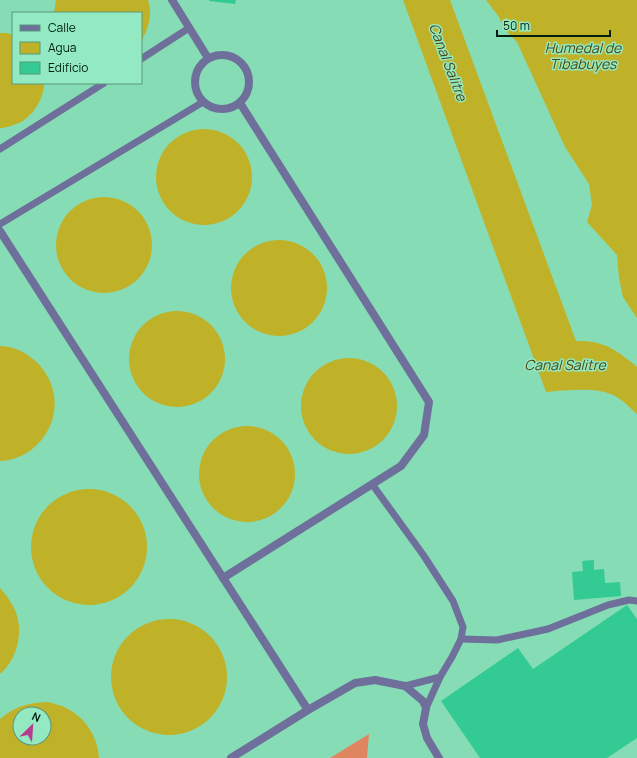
<svg xmlns="http://www.w3.org/2000/svg" width="637" height="758" font-family="Manrope,sans-serif">
<style>
.green{fill:#df8661}
.water{fill:#c0b228;fill-rule:evenodd}
.building{fill:#33ca93}
.lines{fill:none;stroke-linecap:round;stroke-linejoin:round}
.service{stroke:#6f6f9b;stroke-width:7}
.minor{stroke:#6f6f9b;stroke-width:8}
.labels{text-anchor:middle;stroke-width:3;stroke-linejoin:round;paint-order:stroke}
.water-label{font-size:14px;font-style:italic;fill:#4d4813;stroke:#93e9c1}
</style>
<rect width="100%" height="100%" fill="#86dcb5"/>
<path class="green" d="M 369,734 L 367,758 L 330,758 Z"/>
<g class="water">
<path d="M 56,0 L 148,0 C 153,15 148,29 141,42 L 141,13 L 54,13 Z"/>
<path d="M 403,0 L 450,0 L 576,341 C 603,340 617,350 637,367 L 637,414 C 630,408 623,400 615,396 C 595,386 567,391 546,392 Z"/>
<path d="M 486,0 L 637,0 L 637,318 L 623,297 L 619,278 L 617,255 L 587,222 L 592,205 L 589,184 L 565,147 L 517,42 L 504,29 L 499,17 Z"/>
<path d="M 0,33 L 7,33 L 13,35 L 13,83 L 44,83 C 44,97 36,111 24,120 C 19,124 10,126 3,128 L 0,128 Z"/>
<circle cx="204" cy="177" r="48"/>
<circle cx="104" cy="245" r="48"/>
<circle cx="279" cy="288" r="48"/>
<circle cx="177" cy="359" r="48"/>
<path d="M 0,346 C 10,346 21,350 29,356 C 62,379 64,425 31,450 C 23,456 11,461 0,461 Z"/>
<circle cx="349" cy="406" r="48"/>
<circle cx="247" cy="474" r="48"/>
<circle cx="89" cy="547" r="58"/>
<path d="M 0,588 C 8,597 16,608 18,620 C 22,638 15,662 0,674 Z"/>
<circle cx="169" cy="677" r="58"/>
<path d="M 48,702 C 54,704 61,705 66,708 C 85,717 98,737 99,758 L 0,758 L 0,719 C 16,706 27,703 48,702 ZM 20,714 L 44,714 L 44,738 L 20,738 Z"/>
</g>
<g class="building">
<path d="M 209,0 L 236,0 L 235,4 L 209,1 Z"/>
<path d="M 594,560 L 594,570 L 604,569 L 605,583 L 620,582 L 621,596 L 574,600 L 572,572 L 583,571 L 582,561 Z"/>
<path d="M 627,605 L 637,619 L 637,738 L 607,758 L 480,758 L 441,701 L 518,648 L 533,669 Z"/>
</g>
<g class="lines">
<g class="service">
<path d="M 141,59 L 189,28"/>
<path d="M 0,149 L 104,83"/>
<path d="M 0,224 L 203,102"/>
<path d="M 372,484 L 424,556 L 453,601 L 463,627 L 461,639 L 452,657 L 440,677 L 405,686"/>
<path d="M 461,639 L 497,640 L 548,629 L 608,605 L 629,600 L 637,601"/>
<path d="M 426,708 L 440,677"/>
</g>
<g class="minor">
<path d="M 172,0 L 208,58"/>
<circle cx="222" cy="82" r="27"/>
<path d="M 0,231 L 308,710"/>
<path d="M 223,578 L 401,466 L 424,435 L 429,402 L 240,103"/>
<path d="M 231,758 L 308,710 L 355,683 L 375,680 L 405,686 L 423,701 L 426,708 L 423,724 L 427,738 L 439,758"/>
</g>
</g>
<g class="labels">
<g class="water-label">
<text x="583" y="53">Humedal de<tspan x="583" dy="16">Tibabuyes</tspan></text>
<text transform="translate(448 62) rotate(69)" y="5">Canal Salitre</text>
<text x="565" y="370">Canal Salitre</text>
</g>
</g>
<rect x="12" y="12" width="130" height="72" fill="#93e9c1" stroke="#58987b"/>
<rect x="20" y="25" width="20" height="6" fill="#6f6f9b" stroke="#58987b"/>
<text x="48" y="32" font-size="12" fill="#001f12">Calle</text>
<rect x="20" y="42" width="20" height="12" fill="#c0b228" stroke="#58987b"/>
<text x="48" y="52" font-size="12" fill="#001f12">Agua</text>
<rect x="20" y="62" width="20" height="12" fill="#33ca93" stroke="#58987b"/>
<text x="48" y="72" font-size="12" fill="#001f12">Edificio</text>
<g transform="translate(32 726) rotate(25)"><circle r="19" fill="#93e9c1" stroke="#58987b"/>
<path d="M0-3L7 15L0 10L-7 15Z" fill="#b63c8e"/>
<text y="-6" font-size="11" font-weight="bold" text-anchor="middle" fill="#001f12">N</text>
</g>
<path d="M497 30v6h113v-6" fill="none" stroke="#001f12" stroke-width="2"/>
<text x="503" y="30" font-size="12" fill="#001f12" stroke="#93e9c1" stroke-width="3" paint-order="stroke">50 m</text>
</svg>
